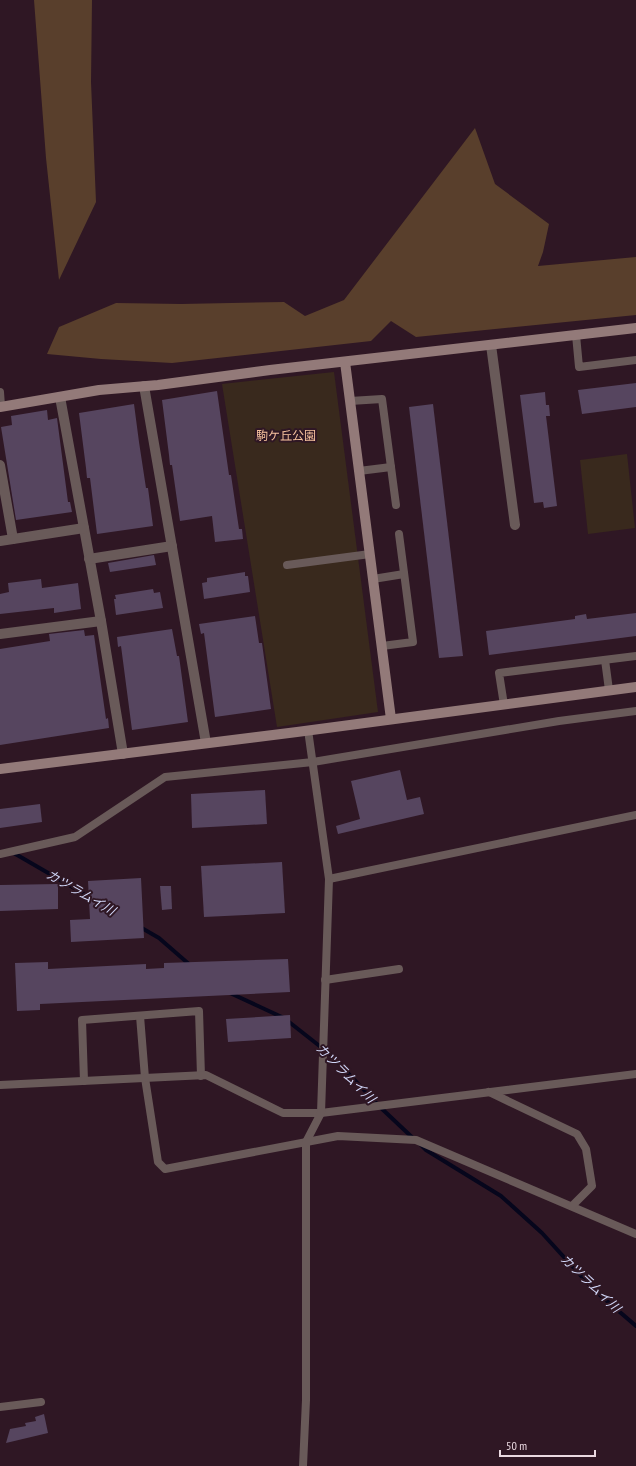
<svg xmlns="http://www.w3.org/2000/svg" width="636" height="1466" font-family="'PT Sans Narrow','Noto Sans JP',sans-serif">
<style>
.green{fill:#39291d}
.forest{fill:#593f2c}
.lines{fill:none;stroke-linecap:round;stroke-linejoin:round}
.stream{stroke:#06061c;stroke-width:4}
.building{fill:#56455f}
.lane{stroke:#695a59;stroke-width:8}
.street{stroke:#695a59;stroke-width:10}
.secondary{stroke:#937a79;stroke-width:10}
.labels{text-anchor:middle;stroke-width:4;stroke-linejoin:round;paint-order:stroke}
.park-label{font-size:12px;fill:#f7c29e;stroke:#2f1724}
.water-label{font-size:13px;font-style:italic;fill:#d1d7f8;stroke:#2f1724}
</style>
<rect width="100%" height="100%" fill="#2f1724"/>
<g class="green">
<path d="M 334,372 L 378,712 L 277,727 L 222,384 Z"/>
<path d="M 627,454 L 635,528 L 588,534 L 580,460 Z"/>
</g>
<g class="forest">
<path d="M 34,0 L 92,0 L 91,82 L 96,202 L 59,280 L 46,158 Z"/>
<path d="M 475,128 L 495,184 L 549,224 L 543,252 L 538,266 L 636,257 L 636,315 L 416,337 L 391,321 L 371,341 L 172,363 L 101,359 L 47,354 L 59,327 L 116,303 L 181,304 L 284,302 L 305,316 L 344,300 Z"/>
</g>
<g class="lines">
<g class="stream">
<path d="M 12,852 L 93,899"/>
<path d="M 140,927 L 159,938 L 190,965"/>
<path d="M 230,993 L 284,1018 L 331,1055 L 380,1107 L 415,1140"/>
<path d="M 420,1144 L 426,1150 L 501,1196 L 542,1233 L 593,1289 L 636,1326"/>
</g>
</g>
<g class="building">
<path d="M 636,383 L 636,407 L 582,414 L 578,390 Z"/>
<path d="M 217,391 L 229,475 L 231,475 L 239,529 L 242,529 L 243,539 L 215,542 L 212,516 L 180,521 L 172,465 L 170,465 L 169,455 L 162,400 Z"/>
<path d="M 545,392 L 546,405 L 549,405 L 550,416 L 546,416 L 557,506 L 544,508 L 543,502 L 534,503 L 520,395 Z"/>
<path d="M 134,404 L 139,442 L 146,488 L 148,488 L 153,526 L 97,534 L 90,478 L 87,478 L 86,468 L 79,413 Z"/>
<path d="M 433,404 L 463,656 L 439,658 L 409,407 Z"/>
<path d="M 47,410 L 48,420 L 57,418 L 68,502 L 70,502 L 72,512 L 16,520 L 1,427 L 12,425 L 11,416 Z"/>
<path d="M 154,555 L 156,565 L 110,572 L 108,563 Z"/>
<path d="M 245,572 L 245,576 L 248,576 L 250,592 L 204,599 L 202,583 L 207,582 L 207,578 Z"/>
<path d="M 41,579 L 42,588 L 78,583 L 81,609 L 54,613 L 54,608 L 0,614 L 0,594 L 9,592 L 8,583 Z"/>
<path d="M 153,589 L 154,593 L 160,592 L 163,608 L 116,615 L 114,599 L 116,599 L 115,595 Z"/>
<path d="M 636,613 L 636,636 L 489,655 L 486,631 L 575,619 L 575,616 L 586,614 L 587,619 Z"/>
<path d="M 255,616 L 259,643 L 262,643 L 271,709 L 215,717 L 204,633 L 201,634 L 199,624 Z"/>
<path d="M 172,629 L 177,656 L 179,656 L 188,722 L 132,730 L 121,646 L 118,647 L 117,637 Z"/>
<path d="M 84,630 L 85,636 L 94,635 L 106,719 L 108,718 L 109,728 L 0,745 L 0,649 L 50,641 L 49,634 Z"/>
<path d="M 400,770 L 407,800 L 420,797 L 424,814 L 338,834 L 336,826 L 360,819 L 351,781 Z"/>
<path d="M 265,790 L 267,824 L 192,828 L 191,794 Z"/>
<path d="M 40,804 L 42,822 L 0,828 L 0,809 Z"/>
<path d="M 282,862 L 285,913 L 204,917 L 201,866 Z"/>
<path d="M 141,878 L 144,938 L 71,942 L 70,920 L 90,919 L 88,881 Z"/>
<path d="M 58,884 L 58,909 L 0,911 L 0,885 Z"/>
<path d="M 160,886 L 171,886 L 172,909 L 162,910 Z"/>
<path d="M 288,959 L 290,992 L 40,1004 L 40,1010 L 17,1011 L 15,963 L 48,962 L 48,969 L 146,964 L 146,969 L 164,968 L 164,963 Z"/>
<path d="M 290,1015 L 291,1038 L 228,1042 L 226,1019 Z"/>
<path d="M 44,1414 L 48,1433 L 6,1443 L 10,1429 L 26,1426 L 25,1423 L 36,1421 L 35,1417 Z"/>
</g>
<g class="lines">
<g class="lane">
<path d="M 576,335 L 579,367 L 636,360"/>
<path d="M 0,392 L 1,406"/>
<path d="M 350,401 L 382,399 L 396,505"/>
<path d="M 359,471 L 391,467"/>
<path d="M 287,565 L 370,554"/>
<path d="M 373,579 L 404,574"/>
<path d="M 382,646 L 413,642 L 399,534"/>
<path d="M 605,660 L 609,690"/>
<path d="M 504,705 L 499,673 L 636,656"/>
<path d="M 0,854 L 75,837 L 165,777 L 313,762 L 559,721 L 636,711"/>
<path d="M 329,879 L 636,815"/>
<path d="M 325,980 L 399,969"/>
<path d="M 140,1016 L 145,1078 L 158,1162 L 165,1169 L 338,1136 L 416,1140 L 636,1234"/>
<path d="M 84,1081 L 82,1020 L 199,1011 L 201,1076"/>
<path d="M 0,1085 L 206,1075 L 283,1113 L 321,1113 L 636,1074"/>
<path d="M 489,1092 L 577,1134 L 586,1149 L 592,1186 L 572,1206"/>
<path d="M 0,1407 L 41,1402"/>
<path d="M 303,1466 L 306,1400 L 306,1142 L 321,1113 L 329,879 L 308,730"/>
</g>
<g class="street">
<path d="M 491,345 L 515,525"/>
<path d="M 144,386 L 206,743"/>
<path d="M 60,397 L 101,621 L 123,754"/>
<path d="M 0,465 L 13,539"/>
<path d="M 0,541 L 84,528"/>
<path d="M 89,559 L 172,546"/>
<path d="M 0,634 L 101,621"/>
</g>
<g class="secondary">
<path d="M 345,362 L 391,719"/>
<path d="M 0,407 L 99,390 L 158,385 L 270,370 L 636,328"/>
<path d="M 0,769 L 297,732 L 636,687"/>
</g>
</g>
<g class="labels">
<g class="park-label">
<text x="286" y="440">駒ケ丘公園</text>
</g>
<g class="water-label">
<text transform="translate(81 892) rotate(30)" y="5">カツラムイ川</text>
<text transform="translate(346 1073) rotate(45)" y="5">カツラムイ川</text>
<text transform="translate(591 1283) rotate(44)" y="5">カツラムイ川</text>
</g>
</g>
<path d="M500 1450v6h95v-6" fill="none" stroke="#ead9e1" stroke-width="2"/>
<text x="506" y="1450" font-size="12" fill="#ead9e1" stroke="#2f1724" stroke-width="3" paint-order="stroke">50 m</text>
</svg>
